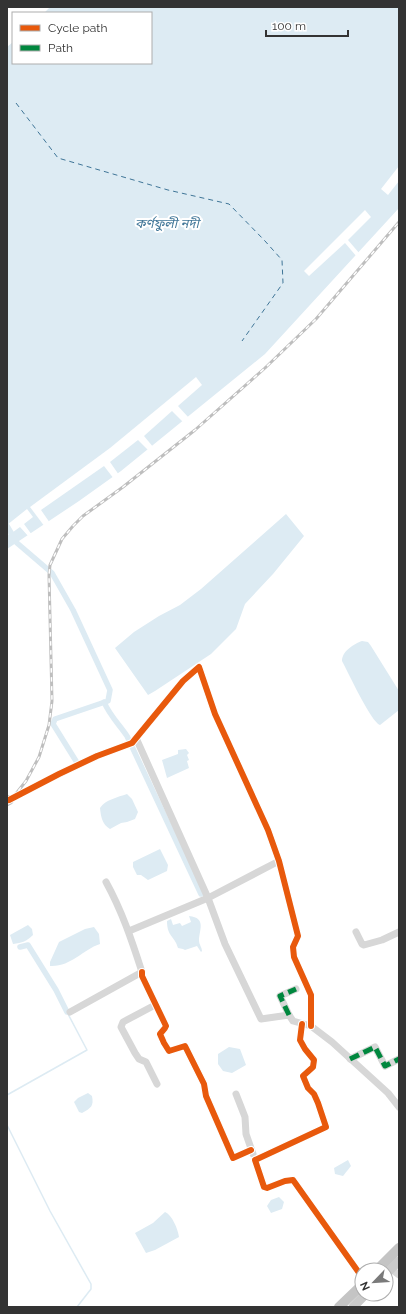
<svg xmlns="http://www.w3.org/2000/svg" width="406" height="1314" font-family="Raleway,'Noto Sans Bengali',sans-serif">
<style>
.water{fill:#ddebf3}
.pier{fill:#fff}
.lines{fill:none;stroke-linecap:round;stroke-linejoin:round}
.stream{stroke:#ddebf3;stroke-width:1.5}
.canal{stroke:#ddebf3;stroke-width:5.5}
.ferry{stroke:#3f7597;stroke-width:1;stroke-dasharray:5 4;stroke-linecap:butt}
.minor{stroke:#d7d7d7;stroke-width:7}
.major{stroke:#cacaca;stroke-width:9}
.highway{stroke:#c4c4c4;stroke-width:10}
.rail-casing{stroke:#bebebe;stroke-width:3}
.rail{stroke:#fff;stroke-width:1.5;stroke-dasharray:4.5;stroke-linecap:butt}
.quiet{stroke:#00873e;stroke-width:5;stroke-dasharray:10 5;stroke-linecap:butt}
.cycleway-casing{stroke:#fff;stroke-width:8}
.cycleway{stroke:#e8590c;stroke-width:6}
.labels{text-anchor:middle;stroke-width:4;stroke-linejoin:round;paint-order:stroke}
.water-label{font-size:13px;font-style:italic;fill:#3f7597;stroke:#fff}
</style>
<rect width="100%" height="100%" fill="#fff"/>
<g class="water">
<path d="M 50,7 L 399,7 L 399,208 L 265,354 L 121,471 L 79,501 L 7,549 L 7,47 L 13,42 L 13,63 L 151,63 L 151,13 L 44,13 Z"/>
<path d="M 286,514 L 304,536 L 273,574 L 245,604 L 236,629 L 211,654 L 155,691 L 148,695 L 115,648 L 134,632 L 159,616 L 180,605 L 201,589 Z"/>
<path d="M 362,641 L 368,642 L 371,646 L 399,691 L 399,710 L 380,725 C 371,722 348,672 342,661 C 342,651 354,644 362,641 Z"/>
<path d="M 186,749 L 189,753 L 187,755 L 189,760 L 187,761 L 189,768 L 167,778 L 162,760 L 178,754 L 178,750 Z"/>
<path d="M 127,794 L 132,799 L 138,812 L 135,819 L 127,822 L 121,823 L 110,829 C 102,824 101,817 100,808 C 105,800 118,797 127,794 Z"/>
<path d="M 160,849 L 168,865 L 167,871 L 148,880 L 141,875 L 137,875 L 133,867 L 133,862 Z"/>
<path d="M 189,916 C 207,918 199,930 199,941 C 199,944 202,948 202,951 L 201,952 L 197,946 L 185,950 L 183,949 L 178,948 C 175,936 167,937 167,921 L 171,919 L 173,925 L 180,923 L 182,926 L 191,922 Z"/>
<path d="M 28,925 L 32,929 L 33,935 C 27,941 22,943 13,944 L 10,935 Z"/>
<path d="M 94,927 L 99,934 L 100,944 C 82,950 71,967 50,966 L 50,962 L 59,942 L 85,929 Z"/>
<path d="M 229,1047 L 240,1049 L 246,1065 L 232,1073 L 223,1071 L 218,1064 L 218,1054 Z"/>
<path d="M 88,1093 L 92,1096 C 94,1106 91,1108 82,1113 L 79,1112 L 74,1102 L 78,1098 Z"/>
<path d="M 348,1160 L 351,1166 L 343,1176 L 335,1174 L 334,1168 Z"/>
<path d="M 279,1197 L 284,1202 L 282,1209 L 271,1213 L 267,1206 L 271,1200 Z"/>
<path d="M 165,1212 C 172,1215 178,1229 179,1237 L 155,1250 L 146,1253 L 135,1233 L 153,1223 Z"/>
</g>
<g class="pier">
<path d="M 399,166 L 399,181 L 388,195 L 381,189 Z"/>
<path d="M 365,210 L 371,217 L 348,240 L 360,254 L 357,257 L 345,243 L 309,276 L 304,271 Z"/>
<path d="M 196,377 L 202,385 L 178,406 L 189,418 L 184,423 L 172,411 L 144,436 L 154,448 L 149,451 L 138,440 L 110,462 L 119,475 L 117,476 L 114,479 L 104,466 L 41,510 L 50,523 L 45,527 L 30,507 L 110,448 Z"/>
<path d="M 27,509 L 33,517 L 24,524 L 32,535 L 29,537 L 20,527 L 9,535 L 7,533 L 7,525 Z"/>
</g>
<g class="lines">
<g class="stream">
<path d="M 7,1095 L 87,1050 L 68,1014"/>
<path d="M 7,1125 L 50,1211 L 91,1284 L 91,1289 L 77,1307"/>
</g>
<g class="canal">
<path d="M 7,526 L 17,543 L 52,573 L 73,610 L 110,690 L 108,701 L 55,719 L 53,724 L 76,761"/>
<path d="M 104,702 C 110,716 119,724 127,736 L 201,894"/>
<path d="M 20,947 L 28,945 L 56,990 L 67,1012"/>
</g>
<path class="ferry" d="M 16,103 L 58,158 L 168,190 L 229,204 L 265,241 L 282,260 L 283,283 L 242,341"/>
<g class="minor">
<path d="M 136,738 L 208,898 L 225,944 L 261,1019 L 289,1015 L 293,1021 L 311,1026 L 332,1042 L 388,1093 L 399,1107"/>
<path d="M 9,800 L 59,774 L 97,756 L 132,743 L 183,681 L 199,667 L 215,714 L 268,830 L 279,861 L 298,936 L 293,947 L 294,957 L 311,995 L 311,1026"/>
<path d="M 129,931 L 208,898 L 279,861"/>
<path d="M 356,932 L 362,944 L 364,945 L 382,940 L 399,932"/>
<path d="M 142,972 L 142,976 L 166,1026 L 165,1028 L 160,1034 L 164,1043 L 169,1051 L 185,1046 L 204,1084 L 206,1096 L 233,1158 L 251,1150"/>
<path d="M 155,1005 L 123,1022 L 121,1027 L 135,1053 L 139,1059 L 146,1062 L 157,1084"/>
<path d="M 70,1012 L 142,972 C 132,941 122,911 106,882"/>
<path d="M 289,1015 L 280,996 L 296,989"/>
<path d="M 302,1024 L 300,1040 L 305,1049 L 314,1060 L 313,1067 L 303,1076 L 308,1088 L 314,1094 L 318,1103 L 326,1127 L 255,1160 L 264,1187 L 267,1188 L 285,1181 L 293,1180 L 362,1277"/>
<path d="M 350,1059 L 375,1047 L 385,1066 L 399,1059"/>
<path d="M 236,1094 L 245,1117 L 246,1134 L 253,1154"/>
<path d="M 391,1269 L 399,1275"/>
</g>
<g class="major">
<path d="M 386,1274 L 399,1261"/>
<path d="M 353,1307 L 366,1294"/>
</g>
<g class="highway">
<path d="M 7,801 L 9,800"/>
<path d="M 377,1270 L 399,1248"/>
<path d="M 339,1307 L 362,1285"/>
</g>
<defs>
<path id="rail" d="M 7,805 L 26,781 L 39,757 L 49,725 L 52,701 L 49,575 L 50,565 L 62,539 L 73,526 L 83,516 L 123,487 L 195,430 L 265,368 L 316,319 L 399,222"/>
</defs>
<use href="#rail" class="rail-casing"/>
<use href="#rail" class="rail"/>
<g class="quiet">
<path d="M 289,1015 L 280,996 L 296,989"/>
<path d="M 350,1059 L 375,1047 L 385,1066 L 399,1059"/>
</g>
<defs>
<g id="cycleway">
<path d="M 9,800 L 59,774 L 97,756 L 132,743 L 183,681 L 199,667 L 215,714 L 268,830 L 279,861 L 298,936 L 293,947 L 294,957 L 311,995 L 311,1026"/>
<path d="M 142,972 L 142,976 L 166,1026 L 165,1028 L 160,1034 L 164,1043 L 169,1051 L 185,1046 L 204,1084 L 206,1096 L 233,1158 L 251,1150"/>
<path d="M 302,1024 L 300,1040 L 305,1049 L 314,1060 L 313,1067 L 303,1076 L 308,1088 L 314,1094 L 318,1103 L 326,1127 L 255,1160 L 264,1187 L 267,1188 L 285,1181 L 293,1180 L 362,1277"/>
</g>
</defs>
<use href="#cycleway" class="cycleway-casing"/>
<use href="#cycleway" class="cycleway"/>
</g>
<g class="labels">
<g class="water-label">
<text x="167" y="228">কর্ণফুলী নদী</text>
</g>
</g>
<rect width="406" height="1314" fill="none" stroke="#333333" stroke-width="16"/>
<rect x="12" y="12" width="140" height="52" fill="#ffffff" stroke="#adadad"/>
<rect x="20" y="25" width="20" height="6" fill="#e8590c" stroke="#adadad"/>
<text x="48" y="32" font-size="12" fill="#333333">Cycle path</text>
<rect x="20" y="45" width="20" height="6" fill="#00873e" stroke="#adadad"/>
<text x="48" y="52" font-size="12" fill="#333333">Path</text>
<g transform="translate(374 1282) rotate(245)"><circle r="19" fill="#ffffff" stroke="#adadad"/>
<path d="M0-3L7 15L0 10L-7 15Z" fill="#7a7a7a"/>
<text y="-6" font-size="11" font-weight="bold" text-anchor="middle" fill="#333333">N</text>
</g>
<path d="M266 30v6h82v-6" fill="none" stroke="#333333" stroke-width="2"/>
<text x="272" y="30" font-size="12" fill="#333333" stroke="#ffffff" stroke-width="3" paint-order="stroke">100 m</text>
</svg>
